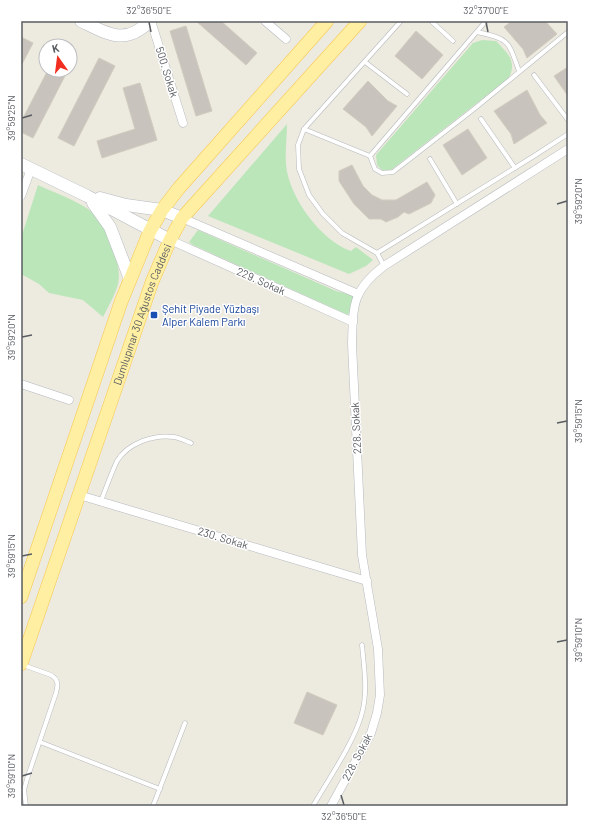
<svg xmlns="http://www.w3.org/2000/svg" width="589" height="827" font-family="Barlow,sans-serif">
<style>
.green{fill:#bbe6ba}
.building{fill:#c8c4bd;stroke:#d2cbbe}
.lines{fill:none;stroke-linecap:round;stroke-linejoin:round}
.lane-casing{stroke:#b6b9be;stroke-width:5}
.street-casing{stroke:#b6b9be;stroke-width:9}
.secondary-casing{stroke:#b6bac0;stroke-width:13}
.primary-casing{stroke:#f9c74d;stroke-width:14}
.lane{stroke:#fff;stroke-width:4}
.street{stroke:#fff;stroke-width:8}
.secondary{stroke:#fff;stroke-width:12}
.primary{stroke:#ffefa3;stroke-width:13}
.ticks{fill:none;stroke:#595d62;stroke-width:1.5}
.transit-dot{fill:#1a4fb4;stroke:#fff;stroke-width:1.5}
.labels{text-anchor:middle;stroke-width:3;stroke-linejoin:round;paint-order:stroke}
.street-label{font-size:11px;fill:#595d62;stroke:#fff}
.transit-label{font-size:11px;fill:#164399;stroke:#fff;text-anchor:start}
.neatline{fill:none;stroke:#595d62;stroke-width:1.5}
.ticks-label{font-size:10px;text-anchor:middle;fill:#595d62}
</style>
<rect width="100%" height="100%" fill="#edeae0"/>
<g class="green">
<path d="M 482,40 L 496,41 C 508,54 517,60 509,78 L 391,170 L 382,170 L 377,165 L 376,155 L 473,43 Z"/>
<path d="M 287,124 C 287,137 285,151 286,164 C 288,196 321,241 351,251 L 356,247 L 373,260 L 366,266 L 349,274 L 208,216 Z"/>
<path d="M 38,185 C 53,192 75,200 88,209 C 105,222 123,263 118,284 C 115,295 108,307 103,317 L 83,300 L 49,293 L 39,284 L 21,274 L 21,238 Z"/>
<path d="M 198,230 L 336,291 L 356,296 L 348,315 L 193,245 L 189,242 Z"/>
</g>
<g class="building">
<path d="M 196,21 L 221,21 L 257,53 L 246,65 Z"/>
<path d="M 512,21 L 545,21 L 557,34 L 527,58 L 523,49 L 504,27 Z"/>
<path d="M 186,26 L 212,111 L 196,116 L 170,31 Z"/>
<path d="M 416,31 L 443,55 L 422,79 L 395,56 Z"/>
<path d="M 21,37 L 33,43 L 21,66 Z"/>
<path d="M 99,58 L 115,66 L 74,146 L 58,138 Z"/>
<path d="M 568,67 L 568,96 L 554,76 Z"/>
<path d="M 48,70 L 68,70 L 33,138 L 21,132 L 21,122 Z"/>
<path d="M 368,81 L 388,101 L 397,106 L 372,136 L 366,127 L 343,109 Z"/>
<path d="M 140,83 L 157,140 L 102,158 L 97,141 L 135,129 L 123,88 Z"/>
<path d="M 527,90 L 540,115 L 547,123 L 514,144 L 511,134 L 494,111 Z"/>
<path d="M 468,129 L 487,158 L 462,175 L 443,145 Z"/>
<path d="M 352,165 L 363,186 L 372,195 L 382,200 L 396,200 L 427,182 L 435,195 L 431,203 L 409,214 L 404,212 L 398,217 L 386,222 L 381,219 L 369,219 L 354,204 L 339,181 L 339,171 Z"/>
<path d="M 307,692 L 337,705 L 323,735 L 294,723 Z"/>
</g>
<g class="lines">
<defs>
<g id="lane">
<path d="M 431,21 L 453,41"/>
<path d="M 477,32 C 510,39 508,41 519,71"/>
<path d="M 365,62 L 407,94"/>
<path d="M 534,75 L 568,120"/>
<path d="M 481,119 L 515,168"/>
<path d="M 304,129 L 370,156 L 486,21"/>
<path d="M 370,156 L 375,169 L 382,173 L 393,172 L 474,109 L 568,32"/>
<path d="M 430,159 L 457,204"/>
<path d="M 377,253 L 534,156 L 568,134"/>
<path d="M 384,266 L 377,253 L 342,233 L 323,214 L 309,195 L 299,169 L 298,145 L 304,129 L 401,21"/>
<path d="M 101,501 C 106,488 111,474 117,461 C 128,443 154,434 174,437 C 180,438 186,441 191,443"/>
<path d="M 23,665 L 51,675 C 59,680 58,685 56,693 L 27,779 L 24,790 L 26,806"/>
<path d="M 40,742 L 160,789"/>
<path d="M 153,806 L 185,723"/>
<path d="M 313,806 C 328,780 355,741 362,713 C 368,691 364,667 362,645"/>
</g>
<g id="street">
<path d="M 151,21 L 183,123"/>
<path d="M 265,21 L 286,39"/>
<path d="M 21,196 L 31,169"/>
<path d="M 182,218 L 358,294"/>
<path d="M 170,240 L 353,322"/>
<path d="M 21,384 L 69,400"/>
<path d="M 79,495 L 367,581"/>
<path d="M 331,806 L 371,733 L 377,713 L 380,695 L 378,649 L 362,555 L 352,344 C 353,306 352,290 384,266 L 568,149"/>
</g>
<g id="secondary">
<path d="M 81,21 C 108,34 125,46 150,21"/>
<path d="M 21,164 L 87,196 L 170,240"/>
<path d="M 100,198 L 126,205 L 162,210 L 182,218"/>
<path d="M 93,203 L 110,227 L 130,279"/>
</g>
<g id="primary">
<path d="M 21,597 L 121,302 L 150,231 L 162,210 L 179,188 L 327,21"/>
<path id="s1" d="M 21,664 L 152,282 L 170,240 L 182,218 L 360,21"/>
</g>
</defs>
<use href="#lane" class="lane-casing"/>
<use href="#street" class="street-casing"/>
<use href="#secondary" class="secondary-casing"/>
<use href="#primary" class="primary-casing"/>
<use href="#lane" class="lane"/>
<use href="#street" class="street"/>
<use href="#secondary" class="secondary"/>
<use href="#primary" class="primary"/>
</g>
<path class="ticks" d="M 149,22 L 151,32M 486,22 L 488,32M 22,118 L 32,115M 557,204 L 567,201M 22,337 L 32,335M 557,423 L 567,421M 22,556 L 32,554M 557,642 L 567,640M 22,776 L 32,773M 341,795 L 344,805"/>
<rect class="transit-dot" x="150" y="311" width="8" height="8" rx="2"/>
<g class="labels">
<g class="street-label">
<text transform="translate(167 72) rotate(73)" y="4">500. Sokak</text>
<text transform="translate(261 281) rotate(24)" y="4">229. Sokak</text>
<text dy="4" stroke="none"><textPath href="#s1" startOffset="370">Dumlupınar 30 Ağustos Caddesi</textPath></text>
<text transform="translate(356 428) rotate(-93)" y="4">228. Sokak</text>
<text transform="translate(223 538) rotate(17)" y="4">230. Sokak</text>
<text transform="translate(357 757) rotate(-62)" y="4">228. Sokak</text>
</g>
<g class="transit-label">
<text x="162" y="313">Şehit Piyade Yüzbaşı<tspan x="162" dy="13">Alper Kalem Parkı</tspan></text>
</g>
</g>
<rect width="589" height="827" fill="none" stroke="#ffffff" stroke-width="44"/>
<g transform="translate(58 58) rotate(346)"><circle r="19" fill="#ffffff" stroke="#bdbec0"/>
<path d="M0-3L7 15L0 10L-7 15Z" fill="#f22e20"/>
<text y="-6" font-size="11" font-weight="bold" text-anchor="middle" fill="#595d62">K</text>
</g>
<rect x="22" y="22" width="545" height="783" class="neatline"/>
<g class="ticks-label">
<text x="149" y="14">32°36'50"E</text>
<text x="486" y="14">32°37'00"E</text>
<text transform="translate(11 118) rotate(-90)" y="4">39°59'25"N</text>
<text transform="translate(578 201) rotate(-90)" y="4">39°59'20"N</text>
<text transform="translate(11 337) rotate(-90)" y="4">39°59'20"N</text>
<text transform="translate(578 421) rotate(-90)" y="4">39°59'15"N</text>
<text transform="translate(11 556) rotate(-90)" y="4">39°59'15"N</text>
<text transform="translate(578 640) rotate(-90)" y="4">39°59'10"N</text>
<text transform="translate(11 776) rotate(-90)" y="4">39°59'10"N</text>
<text x="344" y="820">32°36'50"E</text>
</g>
</svg>
